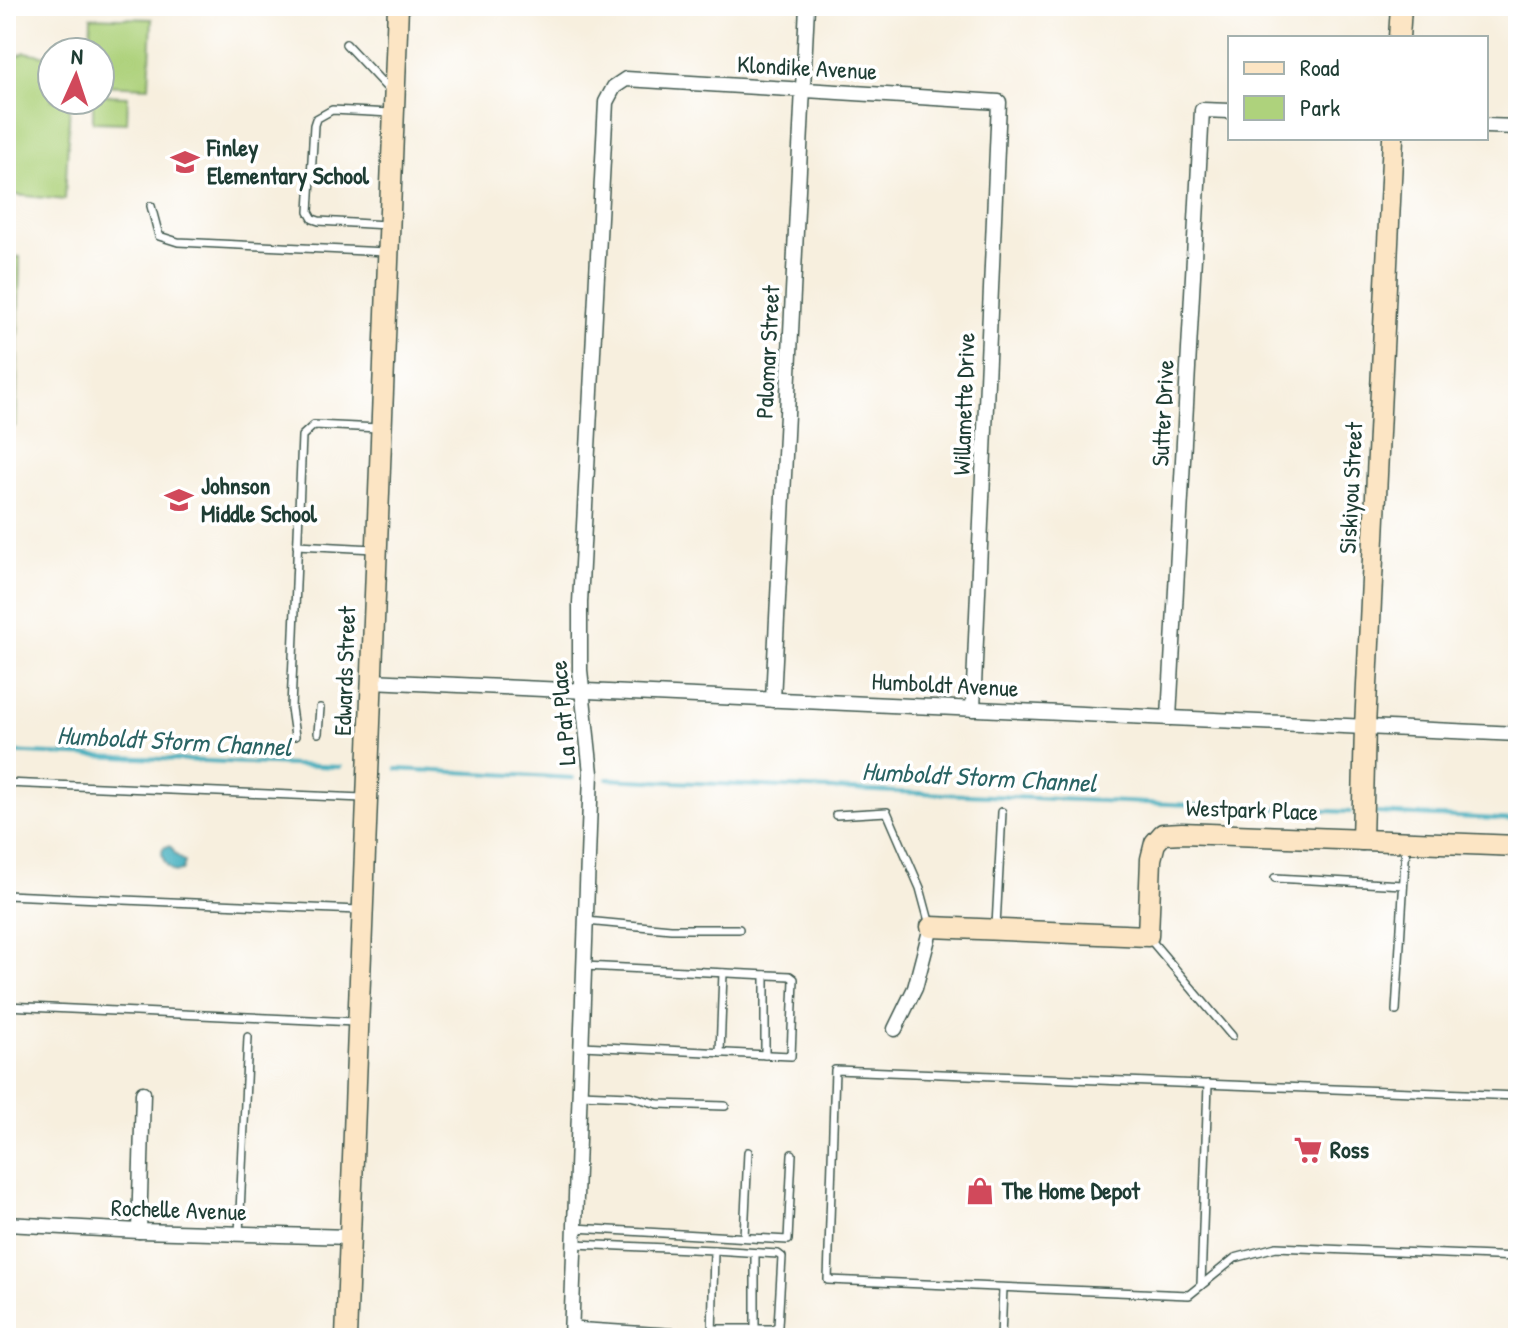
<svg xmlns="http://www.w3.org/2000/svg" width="1524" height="1344" font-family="'Patrick Hand',sans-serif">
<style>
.green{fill:#aed27c;stroke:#668858;stroke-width:2}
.water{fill:#3fadbd;stroke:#2f7578;stroke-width:2}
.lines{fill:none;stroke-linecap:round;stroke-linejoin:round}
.stream{stroke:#3fadbd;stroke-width:4}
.lane-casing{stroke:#3f584e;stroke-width:10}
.street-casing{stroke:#3f584e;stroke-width:17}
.secondary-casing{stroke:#3f584e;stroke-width:23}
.lane{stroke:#fff;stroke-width:7}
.street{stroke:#fff;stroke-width:14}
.secondary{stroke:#fce5c4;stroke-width:20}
.labels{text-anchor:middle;stroke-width:7;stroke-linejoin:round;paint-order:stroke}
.street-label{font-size:24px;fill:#1f3d34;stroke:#fff}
.poi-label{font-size:24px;font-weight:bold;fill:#1f3d34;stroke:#fff;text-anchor:start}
.water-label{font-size:26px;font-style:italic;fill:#2a6464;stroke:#fff}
</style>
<rect width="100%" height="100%" fill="#fff"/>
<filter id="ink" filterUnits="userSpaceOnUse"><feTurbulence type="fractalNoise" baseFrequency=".0125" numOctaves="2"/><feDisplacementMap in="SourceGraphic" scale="16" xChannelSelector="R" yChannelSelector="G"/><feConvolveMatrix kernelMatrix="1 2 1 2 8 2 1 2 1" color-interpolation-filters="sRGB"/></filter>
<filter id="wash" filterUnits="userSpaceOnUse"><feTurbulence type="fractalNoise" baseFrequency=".006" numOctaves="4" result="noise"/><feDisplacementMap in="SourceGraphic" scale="32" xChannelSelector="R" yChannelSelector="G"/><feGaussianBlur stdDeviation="1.8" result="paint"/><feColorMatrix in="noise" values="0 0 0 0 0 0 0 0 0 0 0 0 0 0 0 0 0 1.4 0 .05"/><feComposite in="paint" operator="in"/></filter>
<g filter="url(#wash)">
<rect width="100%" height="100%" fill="#f7efde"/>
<g class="green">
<path d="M 91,17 L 152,19 L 149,87 L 100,85 L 100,52 L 90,52 Z"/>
<path d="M 25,52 L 52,57 L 52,100 L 70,100 L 65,200 L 6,194 L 6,62 Z"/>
<path d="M 100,95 L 128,96 L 127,123 L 93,122 L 93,100 L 100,100 Z"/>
<path d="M 6,256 L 20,257 L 16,426 L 6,427 Z"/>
</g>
<path class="water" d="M 168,846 L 171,847 L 176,855 L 185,862 L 182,871 L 174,872 C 166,866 160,857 163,848 Z"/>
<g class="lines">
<g class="stream">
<path d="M 6,752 L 340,767"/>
<path d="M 397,769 L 573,778"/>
<path d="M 607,779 L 1350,812"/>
<path d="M 1376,813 L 1518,820"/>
</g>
</g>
</g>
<g filter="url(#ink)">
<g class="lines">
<defs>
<g id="lane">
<path d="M 346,44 L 391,92"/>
<path d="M 151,206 L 159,236 L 178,242 L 386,252"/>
<path d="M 386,225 L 319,221 L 313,219 L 309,212 L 314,125 L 316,119 L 332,110 L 391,113"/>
<path d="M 297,545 L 374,549"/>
<path d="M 318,733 L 320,708"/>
<path d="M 295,736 L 291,708 L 302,436 L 314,425 L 379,428"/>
<path d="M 6,783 L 363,798"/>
<path d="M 836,815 L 887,812 L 920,888 L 930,925"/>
<path d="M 1275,878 L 1403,885"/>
<path d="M 6,895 L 359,910"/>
<path d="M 586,921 L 671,929 L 739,929"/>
<path d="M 996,926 L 1002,812"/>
<path d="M 1149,938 L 1232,1036"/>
<path d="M 6,1006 L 355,1022"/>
<path d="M 1396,1011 L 1406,844"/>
<path d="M 582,1046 L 791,1056 L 794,979 L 790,976 L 584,966"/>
<path d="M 720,1053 L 723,973"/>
<path d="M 765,1055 L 765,975"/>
<path d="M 580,1094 L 630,1096 L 658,1104 L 725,1106"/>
<path d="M 1518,1096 L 835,1070 L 828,1280 L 1189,1295 L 1235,1258 L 1276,1247 L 1518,1257"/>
<path d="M 575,1228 L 788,1240 L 792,1154"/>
<path d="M 239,1234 L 248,1037"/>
<path d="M 744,1237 L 748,1152"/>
<path d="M 574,1244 L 714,1250 L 712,1338"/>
<path d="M 1201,1285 L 1208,1084"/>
<path d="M 572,1326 L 697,1334 L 723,1338"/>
<path d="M 712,1329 L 773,1329 L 778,1326 L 782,1257 L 778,1254 L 714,1250"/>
<path d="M 755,1329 L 755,1253"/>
<path d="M 6,1336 L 57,1338"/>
<path d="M 1001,1338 L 1003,1288"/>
</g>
<g id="street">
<path d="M 1486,126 L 1518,127"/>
<path d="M 371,681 L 1518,734"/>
<path d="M 773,700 L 807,6"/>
<path d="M 1169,718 L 1202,110 L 1230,111"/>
<path d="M 895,1029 L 915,988 L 931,927"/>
<path d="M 6,1224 L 139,1231 L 350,1237"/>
<path d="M 139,1231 L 143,1093"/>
<path d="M 571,1338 L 591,773 L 580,670 L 580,603 L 606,102 L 614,87 L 626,79 L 999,102 L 973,709"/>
</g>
<g id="secondary">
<path d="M 1399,38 L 1401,6"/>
<path d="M 1362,840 L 1365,727 L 1393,138"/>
<path d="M 931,927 L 1148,936 L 1151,859 L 1155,843 L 1163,834 L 1182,833 L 1518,846"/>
<path d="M 346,1338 L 398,6"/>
</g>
</defs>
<use href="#lane" class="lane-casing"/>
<use href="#street" class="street-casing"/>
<use href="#secondary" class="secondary-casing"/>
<use href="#lane" class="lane"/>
<use href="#street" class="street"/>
<use href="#secondary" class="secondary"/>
</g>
</g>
<defs>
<symbol id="school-bare" viewBox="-9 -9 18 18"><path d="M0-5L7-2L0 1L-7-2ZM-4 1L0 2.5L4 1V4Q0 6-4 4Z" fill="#d1495b" stroke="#fff" stroke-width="2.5" paint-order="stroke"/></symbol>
<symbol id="supermarket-bare" viewBox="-9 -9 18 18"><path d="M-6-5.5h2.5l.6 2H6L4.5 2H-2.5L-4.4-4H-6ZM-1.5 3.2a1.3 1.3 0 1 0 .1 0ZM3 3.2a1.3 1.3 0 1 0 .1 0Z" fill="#d1495b" stroke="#fff" stroke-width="2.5" paint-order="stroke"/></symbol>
<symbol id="shop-bare" viewBox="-9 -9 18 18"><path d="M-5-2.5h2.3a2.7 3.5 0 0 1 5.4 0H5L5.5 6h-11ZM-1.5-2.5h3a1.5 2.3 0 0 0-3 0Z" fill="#d1495b" stroke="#fff" stroke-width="2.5" paint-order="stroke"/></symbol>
</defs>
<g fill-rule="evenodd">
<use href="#school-bare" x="165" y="142" width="40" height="40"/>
<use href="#school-bare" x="159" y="480" width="40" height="40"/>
<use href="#supermarket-bare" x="1288" y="1130" width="40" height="40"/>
<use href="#shop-bare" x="960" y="1171" width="40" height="40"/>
</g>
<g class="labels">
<g class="street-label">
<text transform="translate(807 68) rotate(3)" y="8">Klondike Avenue</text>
<text transform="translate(768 352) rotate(-87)" y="8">Palomar Street</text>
<text transform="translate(964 404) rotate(-88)" y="8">Willamette Drive</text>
<text transform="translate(1163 413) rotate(-87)" y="8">Sutter Drive</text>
<text transform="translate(1351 488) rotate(-87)" y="8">Siskiyou Street</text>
<text transform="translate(345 671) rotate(-88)" y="8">Edwards Street</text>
<text transform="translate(945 685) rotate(3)" y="8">Humboldt Avenue</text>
<text transform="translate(563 713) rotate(-95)" y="8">La Pat Place</text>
<text transform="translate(1252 810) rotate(2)" y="8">Westpark Place</text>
<text transform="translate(179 1210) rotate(2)" y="8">Rochelle Avenue</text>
</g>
<g class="poi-label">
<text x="207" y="156">Finley<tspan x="207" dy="28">Elementary School</tspan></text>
<text x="201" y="494">Johnson<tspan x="201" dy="28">Middle School</tspan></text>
<text x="1330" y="1158">Ross</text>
<text x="1002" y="1199">The Home Depot</text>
</g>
<g class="water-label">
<text transform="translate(174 741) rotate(3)" y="9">Humboldt Storm Channel</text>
<text transform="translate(979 777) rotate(3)" y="9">Humboldt Storm Channel</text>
</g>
</g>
<rect width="1524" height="1344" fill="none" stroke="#fff" stroke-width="32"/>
<rect x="1228" y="36" width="260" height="104" fill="#ffffff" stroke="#a5b1ae" stroke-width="2"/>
<rect x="1244" y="62" width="40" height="12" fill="#fce5c4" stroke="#a5b1ae" stroke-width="2"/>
<text x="1300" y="76" font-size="24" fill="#1f3d34">Road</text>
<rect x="1244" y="96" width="40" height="24" fill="#aed27c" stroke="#a5b1ae" stroke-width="2"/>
<text x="1300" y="116" font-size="24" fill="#1f3d34">Park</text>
<g transform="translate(76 76) rotate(3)"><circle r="38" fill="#ffffff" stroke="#a5b1ae" stroke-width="2"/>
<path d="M0-6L14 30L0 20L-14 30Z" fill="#d1495b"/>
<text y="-12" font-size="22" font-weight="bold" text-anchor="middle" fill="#1f3d34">N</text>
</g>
</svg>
